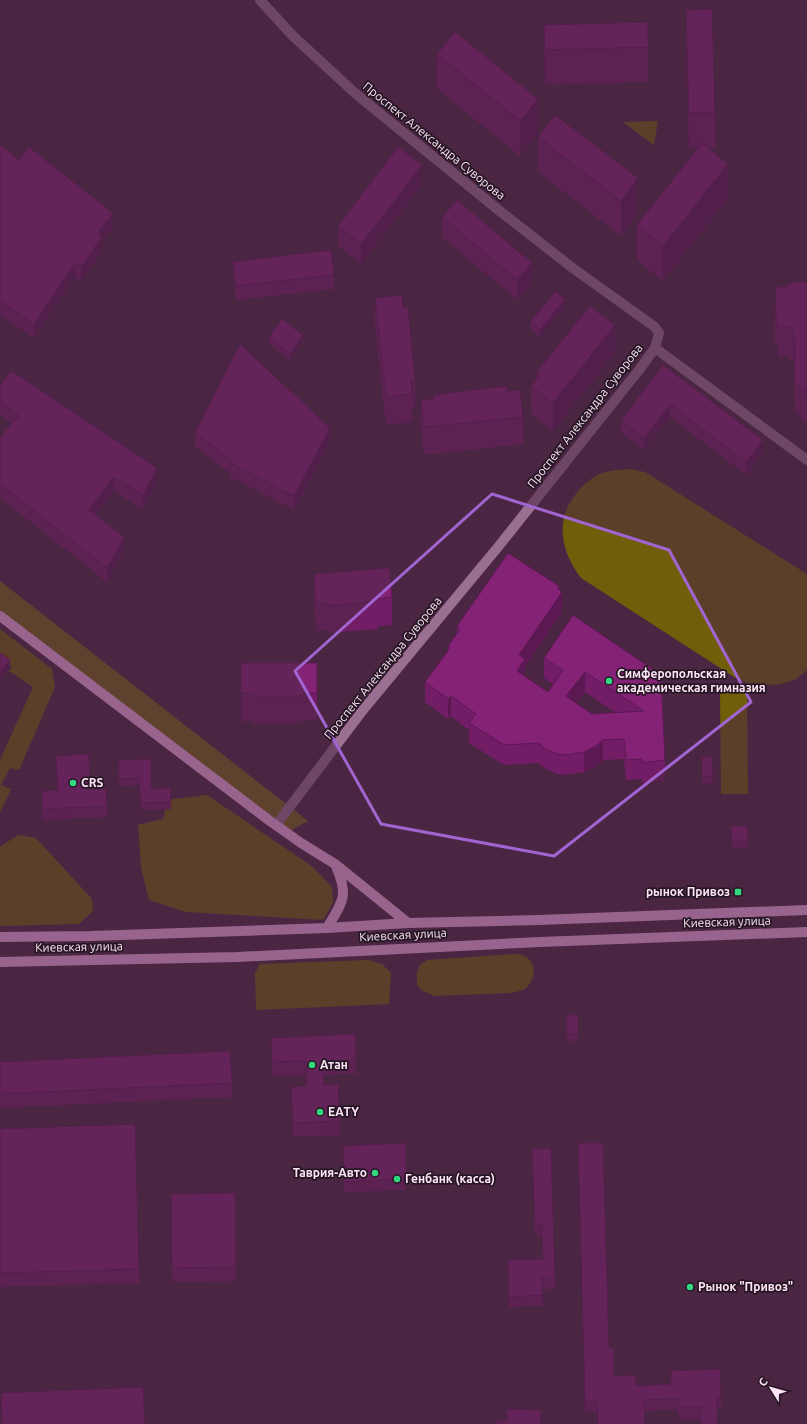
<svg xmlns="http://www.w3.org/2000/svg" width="807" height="1424" font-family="Ubuntu,sans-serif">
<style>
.green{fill:#715e0a}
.forest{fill:#786514}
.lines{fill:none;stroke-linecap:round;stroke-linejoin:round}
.minor{stroke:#9a6f91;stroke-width:10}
.major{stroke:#f6aee7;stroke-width:10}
.wall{fill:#721d65;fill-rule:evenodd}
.shaded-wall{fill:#5c1853}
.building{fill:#842276;stroke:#5c1853;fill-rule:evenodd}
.marked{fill:none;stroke:#a264d0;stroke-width:3;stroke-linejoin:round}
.poi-dot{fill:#34d881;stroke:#261623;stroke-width:1.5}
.labels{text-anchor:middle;stroke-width:3.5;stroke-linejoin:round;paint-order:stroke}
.street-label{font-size:12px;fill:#fde5f7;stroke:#261623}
.poi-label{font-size:12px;font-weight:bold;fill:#fde5f7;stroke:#261623;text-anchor:start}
</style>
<rect width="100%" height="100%" fill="#4a2643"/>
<g class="green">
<path d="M 658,121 L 654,145 L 623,122 Z"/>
<path d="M 628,469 L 645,472 L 807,574 L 807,670 L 796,679 L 781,684 L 765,685 L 749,684 L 734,677 L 581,578 C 560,550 554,518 579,490 C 584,485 591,478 598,475 C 607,470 618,470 628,469 Z"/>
<path d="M 0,629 L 52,669 L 55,687 L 19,770 L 10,768 L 1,785 L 11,789 L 0,812 L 0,760 L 33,687 L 9,671 L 12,667 L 0,658 Z"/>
<path d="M 720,690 L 747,690 L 748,794 L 721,794 Z"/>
<path d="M 207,795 L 313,867 L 332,887 L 333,903 L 323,920 L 186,912 L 149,900 L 141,867 L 138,825 L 163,819 L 168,800 Z"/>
<path d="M 18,835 L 36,838 L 92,899 L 93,911 L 79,924 L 0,926 L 0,847 Z"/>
<path d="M 513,954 C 515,954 519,954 522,955 C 538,961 537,981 523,990 C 520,991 515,992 511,993 L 434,996 L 421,990 L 417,985 L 417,972 L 420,965 L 427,960 Z"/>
<path d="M 368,960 L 382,964 L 391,973 L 389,1004 L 256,1010 L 255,973 L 260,964 Z"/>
</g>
<path class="forest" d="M 0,581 L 308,821 L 290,831 L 0,611 Z"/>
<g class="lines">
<g class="minor">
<path d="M 260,0 L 293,36 L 356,94 L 501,212 L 574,269 L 655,327 L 659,333 L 655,348 L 639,370 L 498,547 L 363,710 L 276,825"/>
<path d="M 655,348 L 807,460"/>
</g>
<g class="major">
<path d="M 0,616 L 270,821 L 301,843 L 335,864 L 408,923"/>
<path d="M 327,928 C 343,901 349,896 336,866"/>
<path d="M 0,937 L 91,936 L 327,928 L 408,923 L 538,920 L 807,910"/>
<path d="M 0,962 L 238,957 L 540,942 L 807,932"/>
</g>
</g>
<g class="wall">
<path d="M 686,10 L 715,112 L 715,148 L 708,148 L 728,199 L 663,281 L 637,260 L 637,225 L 698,148 L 689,148 L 686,45 Z"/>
<path d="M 544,25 L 648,47 L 648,82 L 545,85 Z"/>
<path d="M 437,54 L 538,135 L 520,156 L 437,89 Z"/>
<path d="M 807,73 L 807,112 L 806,111 L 806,76 Z"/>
<path d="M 538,137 L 638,214 L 621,236 L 538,172 Z"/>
<path d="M 0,145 L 19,160 L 113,227 L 102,241 L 102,251 L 81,281 L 75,277 L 34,338 L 0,315 Z"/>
<path d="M 422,185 L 361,264 L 338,246 L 338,226 Z"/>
<path d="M 442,217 L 532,283 L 517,300 L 442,237 Z"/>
<path d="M 233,262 L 334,275 L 334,289 L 236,300 L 233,276 Z"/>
<path d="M 805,283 L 807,283 L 807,423 L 795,412 L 794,360 L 789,360 L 789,356 L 778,357 L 777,344 L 775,344 L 775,314 Z"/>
<path d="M 375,298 L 403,307 L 415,380 L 415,407 L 412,408 L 412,422 L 386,425 L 375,325 Z"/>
<path d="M 565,306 L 540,337 L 530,329 L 530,322 Z"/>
<path d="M 269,337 L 303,342 L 290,360 L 269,344 Z"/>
<path d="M 615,353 L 553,431 L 531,414 L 531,386 L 536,380 L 536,373 Z"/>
<path d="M 663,365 L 763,452 L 746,475 L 670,417 L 644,450 L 621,433 L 621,421 Z"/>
<path d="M 0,385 L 157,481 L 143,509 L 114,491 L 96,515 L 124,551 L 107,582 L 0,498 L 0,437 L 12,424 L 0,415 Z"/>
<path d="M 507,391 L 523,417 L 523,444 L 424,455 L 421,428 L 421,400 L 434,399 L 434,395 Z"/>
<path d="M 195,433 L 330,442 L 294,510 L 230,477 L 230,473 L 195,447 Z"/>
<path d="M 314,574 L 392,597 L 392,625 L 378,626 L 378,629 L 329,633 L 328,630 L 316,631 L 314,601 Z"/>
<path d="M 559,590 L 562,612 L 525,667 L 525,676 L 548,692 L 553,684 L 544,678 L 544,658 L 661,675 L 665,760 L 665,781 L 642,783 L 642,779 L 626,780 L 624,759 L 603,760 L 596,766 L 584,772 L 567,775 L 557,774 L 546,769 L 538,763 L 504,765 L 469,743 L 469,730 L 451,716 L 448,719 L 425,702 L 425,682 L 448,651 L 448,646 L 457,634 L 457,626 ZM 585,692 L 616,713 L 592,714 L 576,703 Z"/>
<path d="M 241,663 L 317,663 L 317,720 L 303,720 L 303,723 L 253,724 L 253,721 L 241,721 Z"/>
<path d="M 56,756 L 107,806 L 107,817 L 42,820 L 42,791 L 57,790 Z"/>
<path d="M 712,756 L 713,783 L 702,784 L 702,757 Z"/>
<path d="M 119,760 L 151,789 L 170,788 L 171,809 L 141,810 L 139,785 L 119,786 Z"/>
<path d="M 731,826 L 747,826 L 748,848 L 732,849 Z"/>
<rect x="567" y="1015" width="11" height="26"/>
<path d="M 271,1038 L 356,1060 L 356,1074 L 324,1075 L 324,1085 L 340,1121 L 340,1135 L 293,1137 L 291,1087 L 306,1086 L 306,1075 L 272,1076 Z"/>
<path d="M 0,1062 L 232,1083 L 232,1097 L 0,1108 Z"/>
<path d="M 0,1129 L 139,1269 L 139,1283 L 0,1287 Z"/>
<path d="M 406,1143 L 406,1190 L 344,1192 L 343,1146 Z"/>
<path d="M 578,1143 L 609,1348 L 614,1376 L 636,1386 L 671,1384 L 671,1371 L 721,1396 L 721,1408 L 717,1408 L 717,1424 L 700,1424 L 700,1419 L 678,1419 L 678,1410 L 644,1411 L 645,1424 L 598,1424 L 597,1413 L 585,1413 Z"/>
<path d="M 532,1149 L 555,1278 L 555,1289 L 543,1289 L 543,1306 L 509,1307 L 508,1260 L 542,1259 L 542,1236 L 535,1236 Z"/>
<path d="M 235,1193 L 236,1281 L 172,1282 L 171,1194 Z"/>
</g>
<g class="shaded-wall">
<path d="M 538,99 L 538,135 L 520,156 L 520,121 Z"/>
<path d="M 728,164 L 728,199 L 663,281 L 663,246 Z"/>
<path d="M 422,165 L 422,185 L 361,264 L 361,244 Z"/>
<path d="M 638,178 L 638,214 L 621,236 L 621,201 Z"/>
<path d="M 113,213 L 113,227 L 102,241 L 102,251 L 81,281 L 81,267 L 98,232 Z"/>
<path d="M 75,263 L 75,277 L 34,338 L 34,324 Z"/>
<path d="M 532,263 L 532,283 L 517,300 L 517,280 Z"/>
<path d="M 565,299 L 565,306 L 540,337 L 540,330 Z"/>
<path d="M 615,325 L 615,353 L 553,431 L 553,403 Z"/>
<path d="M 303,335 L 303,342 L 290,360 L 290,353 Z"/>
<path d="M 670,404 L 670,417 L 644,450 L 644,438 Z"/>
<path d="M 330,428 L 330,442 L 294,510 L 294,496 Z"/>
<path d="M 763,440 L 763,452 L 746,475 L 746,462 Z"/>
<path d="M 157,468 L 157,481 L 143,509 L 143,495 Z"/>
<path d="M 114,477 L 114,491 L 89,524 L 89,510 Z"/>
<path d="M 124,537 L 124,551 L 107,582 L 107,568 Z"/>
<path d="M 559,586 L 559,596 L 562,592 L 562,612 L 525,667 L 525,679 L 517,671 L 519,655 Z"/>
<path d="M 10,660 L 10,667 L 0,680 L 0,673 Z"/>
<path d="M 585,672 L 585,692 L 566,716 L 566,696 Z"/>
<path d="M 451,696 L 451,716 L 448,719 L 448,699 Z"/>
<path d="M 603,740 L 603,760 L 596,766 L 584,772 L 584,752 Z"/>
</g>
<g class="building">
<path d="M 712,9 L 715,112 L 689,113 L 686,10 Z"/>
<path d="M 648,22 L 648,47 L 545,50 L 544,25 Z"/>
<path d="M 455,32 L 538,99 L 520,121 L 437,54 Z"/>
<path d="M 555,115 L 638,178 L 621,201 L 538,137 Z"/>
<path d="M 702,143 L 728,164 L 663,246 L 637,225 Z"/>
<path d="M 0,145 L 19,160 L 29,147 L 113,213 L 98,232 L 102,237 L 81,267 L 75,263 L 34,324 L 0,301 Z"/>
<path d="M 398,147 L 422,165 L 361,244 L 338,226 Z"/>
<path d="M 457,200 L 532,263 L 517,280 L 442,217 Z"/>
<path d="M 331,250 L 334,275 L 236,286 L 233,262 Z"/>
<path d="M 792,282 L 805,282 L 805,283 L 807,283 L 807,393 L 795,383 L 794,330 L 789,330 L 789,327 L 778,327 L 777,314 L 775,314 L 776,287 L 787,287 L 787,284 L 792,284 Z"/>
<path d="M 556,291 L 565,299 L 540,330 L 530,322 Z"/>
<path d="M 402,295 L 403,307 L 408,307 L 415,380 L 411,380 L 412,394 L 386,397 L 375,298 Z"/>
<path d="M 590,306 L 615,325 L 553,403 L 531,386 L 540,376 L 536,373 Z"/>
<path d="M 282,319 L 303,335 L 290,353 L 269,337 Z"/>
<path d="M 240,344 L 330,428 L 294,496 L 230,463 L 231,460 L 195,433 Z"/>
<path d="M 663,365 L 763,440 L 746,462 L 670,404 L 644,438 L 621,421 Z"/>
<path d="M 12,371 L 157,468 L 143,495 L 114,477 L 89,510 L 124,537 L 107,568 L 0,484 L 0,437 L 19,416 L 0,401 L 0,385 Z"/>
<path d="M 507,386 L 507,391 L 520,390 L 523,417 L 424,427 L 421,400 L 434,399 L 434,395 Z"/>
<path d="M 508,553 L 559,586 L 558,589 L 562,592 L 519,655 L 525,659 L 517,671 L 548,692 L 563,670 L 544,658 L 573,615 L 661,675 L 665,760 L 642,763 L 642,759 L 626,760 L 624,739 L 603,740 L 596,746 L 584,752 L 567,755 L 557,754 L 546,749 L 538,743 L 504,745 L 469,723 L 476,714 L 451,696 L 448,699 L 425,682 L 450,648 L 448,646 L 460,629 L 457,626 ZM 585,672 L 644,711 L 592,714 L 566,696 Z"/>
<path d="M 389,568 L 392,597 L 378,599 L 378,601 L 329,606 L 328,603 L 316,604 L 314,574 Z"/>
<path d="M 0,653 L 10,660 L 0,673 Z"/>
<path d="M 241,663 L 317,663 L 317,693 L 303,693 L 303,696 L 253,696 L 253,693 L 241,693 Z"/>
<path d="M 89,754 L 90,789 L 106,789 L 107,806 L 42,809 L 42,791 L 58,790 L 56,756 Z"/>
<path d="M 712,756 L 713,776 L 702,777 L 702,757 Z"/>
<path d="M 151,759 L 151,789 L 170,788 L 171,802 L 141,803 L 139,778 L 119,779 L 119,760 Z"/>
<path d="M 731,826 L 747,826 L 748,841 L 732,842 Z"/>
<rect x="567" y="1015" width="11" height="19"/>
<path d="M 355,1034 L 356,1060 L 323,1061 L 324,1085 L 338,1084 L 340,1121 L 293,1123 L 291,1087 L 307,1086 L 306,1061 L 272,1062 L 271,1038 Z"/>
<path d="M 230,1051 L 232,1083 L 0,1094 L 0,1062 Z"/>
<path d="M 135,1124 L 139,1269 L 0,1273 L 0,1129 Z"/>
<path d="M 406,1143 L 406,1179 L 344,1182 L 343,1146 Z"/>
<path d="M 578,1143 L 603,1143 L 609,1348 L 614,1348 L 614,1376 L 636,1375 L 636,1386 L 671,1384 L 671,1371 L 720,1369 L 721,1396 L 717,1396 L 717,1424 L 700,1424 L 701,1407 L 678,1407 L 678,1398 L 644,1400 L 645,1424 L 598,1424 L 597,1401 L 585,1401 Z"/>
<path d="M 551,1148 L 555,1278 L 542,1278 L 543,1295 L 509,1297 L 508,1260 L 543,1259 L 542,1225 L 535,1225 L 532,1149 Z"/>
<path d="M 235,1193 L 236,1267 L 172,1268 L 171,1194 Z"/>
<path d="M 143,1387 L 145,1424 L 2,1424 L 1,1393 Z"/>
<path d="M 507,1409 L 541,1410 L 540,1424 L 497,1424 L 497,1421 L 507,1421 Z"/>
</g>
<path d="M0 0H807V1424H0ZM 492,494 L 669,550 L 751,702 L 554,856 L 381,824 L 295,671 Z" fill="#4a2643" fill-opacity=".55" fill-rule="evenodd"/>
<path class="marked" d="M 492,494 L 669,550 L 751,702 L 554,856 L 381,824 L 295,671 Z"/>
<g class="poi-dot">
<circle cx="609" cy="681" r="4"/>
<circle cx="73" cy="783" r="4"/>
<rect x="734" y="888" width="8" height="8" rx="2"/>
<circle cx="312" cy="1065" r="4"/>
<circle cx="320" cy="1112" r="4"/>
<circle cx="375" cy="1173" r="4"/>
<circle cx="397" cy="1179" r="4"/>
<circle cx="690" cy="1287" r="4"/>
</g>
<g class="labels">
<g class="street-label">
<text transform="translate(434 141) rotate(39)" y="4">Проспект Александра Суворова</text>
<text transform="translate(585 416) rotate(-52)" y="4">Проспект Александра Суворова</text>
<text transform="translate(383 668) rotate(-51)" y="4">Проспект Александра Суворова</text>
<text transform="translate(727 922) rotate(-2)" y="4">Киевская улица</text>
<text transform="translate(403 935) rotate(-3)" y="4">Киевская улица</text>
<text transform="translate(79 947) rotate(-1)" y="4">Киевская улица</text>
</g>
<g class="poi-label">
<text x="617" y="678">Симферопольская<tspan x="617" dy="14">академическая гимназия</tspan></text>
<text x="81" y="787">CRS</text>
<text x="730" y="896" text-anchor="end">рынок Привоз</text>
<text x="320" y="1069">Атан</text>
<text x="328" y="1116">EАTY</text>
<text x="367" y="1177" text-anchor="end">Таврия-Авто</text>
<text x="405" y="1183">Генбанк (касса)</text>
<text x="698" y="1291">Рынок "Привоз"</text>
</g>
</g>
<g transform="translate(771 1388) rotate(307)" stroke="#261623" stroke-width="3" paint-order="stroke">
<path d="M0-3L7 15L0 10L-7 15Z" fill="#fde5f7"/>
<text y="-6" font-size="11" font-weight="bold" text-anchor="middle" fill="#fde5f7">С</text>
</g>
</svg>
